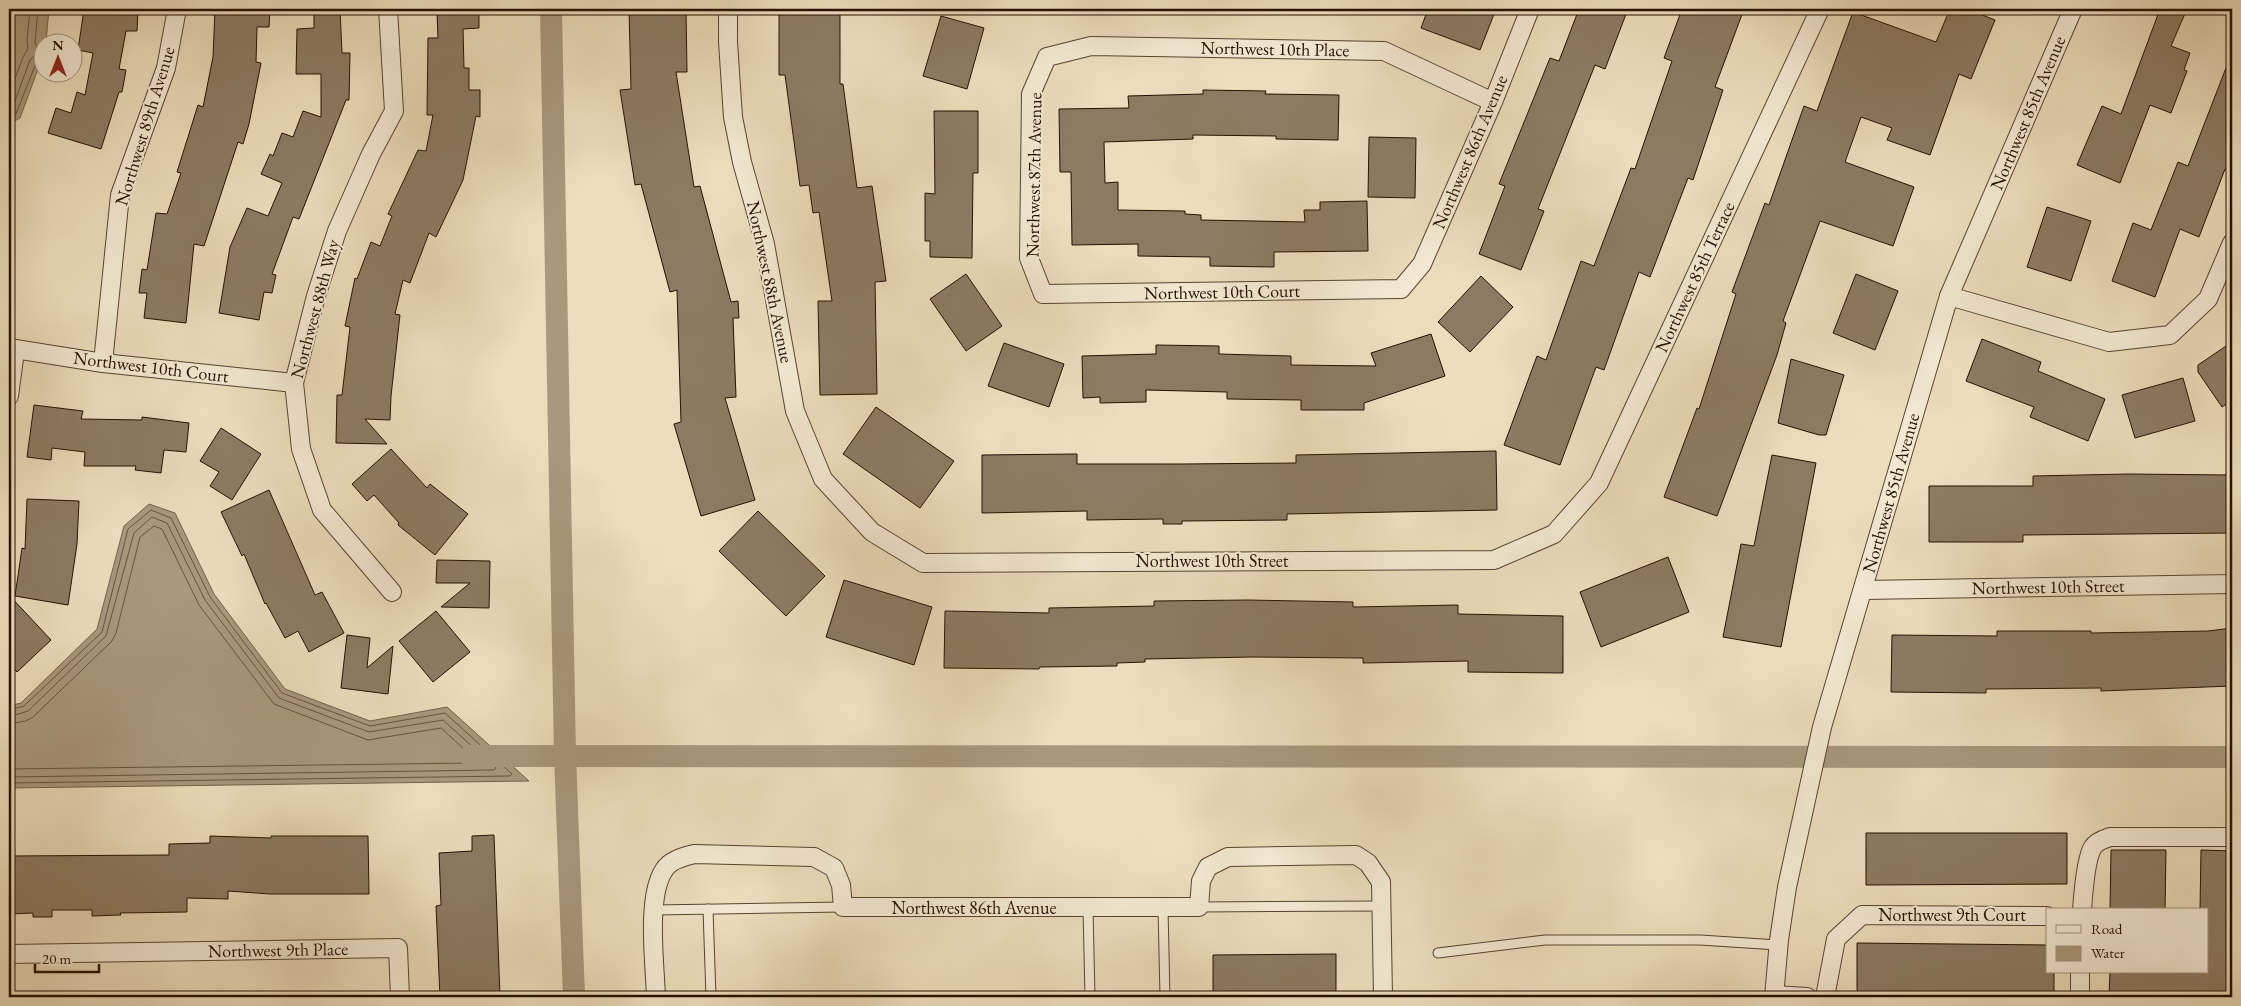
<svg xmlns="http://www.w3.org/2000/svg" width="2241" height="1006" font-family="'EB Garamond',serif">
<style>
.water{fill:#a8987c;stroke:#74624a}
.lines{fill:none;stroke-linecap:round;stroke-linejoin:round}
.shore{stroke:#66543e;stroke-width:1}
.canal{stroke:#a8987c;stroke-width:22}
.building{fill:#8c7b62;stroke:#251100}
.service-casing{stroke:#57442f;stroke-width:11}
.minor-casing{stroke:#57442f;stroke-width:20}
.service{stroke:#f3e9d3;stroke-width:9}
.minor{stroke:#f3e9d3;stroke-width:18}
.labels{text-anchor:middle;stroke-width:4;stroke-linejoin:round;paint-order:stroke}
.street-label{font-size:18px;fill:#251100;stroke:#f3e9d3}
</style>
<rect width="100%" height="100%" fill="#ecddbc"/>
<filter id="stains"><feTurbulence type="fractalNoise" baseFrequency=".004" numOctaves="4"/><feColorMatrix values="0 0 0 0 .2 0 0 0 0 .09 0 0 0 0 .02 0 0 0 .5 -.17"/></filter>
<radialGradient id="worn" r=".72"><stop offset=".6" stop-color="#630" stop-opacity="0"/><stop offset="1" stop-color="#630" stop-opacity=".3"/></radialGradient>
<g class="water">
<path d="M 9,9 L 49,9 L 46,42 L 42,42 L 42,58 L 20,118 L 9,124 Z"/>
<path d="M 149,504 L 175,513 L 214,594 L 285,689 L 370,721 L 447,707 L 529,781 L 9,788 L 9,706 L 21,703 L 97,629 L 124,526 Z"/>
</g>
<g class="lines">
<g class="shore">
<path d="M 9,95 L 23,57 L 28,49 L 27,40 L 30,9"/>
<path d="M 9,111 L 12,109 L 30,60 L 38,52 L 35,42 L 38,9"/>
<path d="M 9,118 L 16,114 L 36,63 L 42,59"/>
<path d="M 9,710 L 24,706 L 102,632 L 128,529 L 151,510 L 171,518 L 210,597 L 282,693 L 370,726 L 445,713 L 512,774 L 510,776 L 9,783"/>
<path d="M 9,717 L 28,711 L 106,636 L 134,533 L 152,517 L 167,523 L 205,600 L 279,698 L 369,732 L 443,720 L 496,768 L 494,770 L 9,777"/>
<path d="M 9,724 L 26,721 L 33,717 L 112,641 L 116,633 L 140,537 L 154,526 L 162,529 L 199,605 L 274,704 L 368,740 L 441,728 L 477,761 L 474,763 L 9,769"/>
</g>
<g class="canal">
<path d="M 551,9 L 565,755 L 574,997"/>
<path d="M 470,756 L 2232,757"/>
</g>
</g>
<g class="building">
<path d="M 84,9 L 138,9 L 137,31 L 126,31 L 119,69 L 126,70 L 122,92 L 119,92 L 101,149 L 48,133 L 56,108 L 71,113 L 77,92 L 85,95 L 93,53 L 78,50 Z"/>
<path d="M 215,9 L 270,9 L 269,27 L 257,27 L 256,62 L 261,63 L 249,124 L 243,144 L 238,142 L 204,246 L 194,244 L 186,323 L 144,318 L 147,293 L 139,293 L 142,269 L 147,270 L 156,213 L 167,214 L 181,173 L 177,172 L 198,105 L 203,107 L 213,57 Z"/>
<path d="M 314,9 L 340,9 L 342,53 L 350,53 L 349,100 L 346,100 L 299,219 L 293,217 L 272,274 L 276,275 L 272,293 L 264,292 L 259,320 L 219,313 L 230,247 L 247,208 L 268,216 L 282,183 L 261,174 L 270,154 L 273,156 L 282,133 L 293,137 L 303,111 L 321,117 L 321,74 L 296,74 L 297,29 L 314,28 Z"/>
<path d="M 629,9 L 686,9 L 687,72 L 676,72 L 694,187 L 700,186 L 731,302 L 738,301 L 739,318 L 733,318 L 736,397 L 725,398 L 755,500 L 701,516 L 674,424 L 681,422 L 677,290 L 670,292 L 641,184 L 635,185 L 620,90 L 631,89 Z"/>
<path d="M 779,9 L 840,9 L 840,84 L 843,84 L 857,188 L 872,186 L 886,281 L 875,282 L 877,394 L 820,395 L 818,301 L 832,301 L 819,212 L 813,213 L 809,185 L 800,186 L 785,75 L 779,75 Z"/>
<path d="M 1428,9 L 1496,9 L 1480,50 L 1421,28 Z"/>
<path d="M 1579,9 L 1628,9 L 1605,69 L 1595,65 L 1538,209 L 1544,211 L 1521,270 L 1479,254 L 1505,186 L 1499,184 L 1550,58 L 1559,61 Z"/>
<path d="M 1682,9 L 1744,9 L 1715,87 L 1723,90 L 1693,180 L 1688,178 L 1650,277 L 1639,272 L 1604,370 L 1596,367 L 1560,465 L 1504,445 L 1537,356 L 1546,360 L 1581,261 L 1594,266 L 1631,168 L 1635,169 L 1672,61 L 1664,58 Z"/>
<path d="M 1950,9 L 1967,9 L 1995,20 L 1971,79 L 1959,74 L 1930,155 L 1887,140 L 1892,128 L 1861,117 L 1845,162 L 1914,187 L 1893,246 L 1820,221 L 1783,321 L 1786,323 L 1777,355 L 1717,516 L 1664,497 L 1697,408 L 1699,409 L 1736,294 L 1732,292 L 1765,203 L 1769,205 L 1804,106 L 1817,111 L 1853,12 L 1936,42 Z"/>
<path d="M 2160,9 L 2187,9 L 2171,46 L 2190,53 L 2184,70 L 2187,71 L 2171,113 L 2150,105 L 2120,183 L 2077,165 L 2102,106 L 2121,114 Z"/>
<path d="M 437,12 L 479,12 L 479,28 L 463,29 L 464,68 L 469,68 L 469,90 L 480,90 L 480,117 L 476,116 L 463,180 L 436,237 L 429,233 L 410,283 L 403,280 L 395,314 L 400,315 L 391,396 L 390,420 L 365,419 L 387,444 L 336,443 L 337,395 L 342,395 L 350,327 L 345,326 L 355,278 L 357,279 L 371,242 L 380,246 L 392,216 L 388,214 L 418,150 L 426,151 L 433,115 L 427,115 L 428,38 L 438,38 Z"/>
<path d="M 941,16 L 984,28 L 967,89 L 923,76 Z"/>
<path d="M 2231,55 L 2232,172 L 2225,169 L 2199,237 L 2180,229 L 2155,297 L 2112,281 L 2133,223 L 2151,230 L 2178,162 L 2188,166 Z"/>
<path d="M 1203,90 L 1266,91 L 1265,94 L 1339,95 L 1338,140 L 1276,139 L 1276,136 L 1193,135 L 1193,139 L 1104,142 L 1105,183 L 1118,182 L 1118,210 L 1185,211 L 1185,214 L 1201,215 L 1201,220 L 1305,222 L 1304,210 L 1320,210 L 1320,202 L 1367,201 L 1368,251 L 1274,252 L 1274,267 L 1210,266 L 1210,257 L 1138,256 L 1138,244 L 1072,245 L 1071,172 L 1060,172 L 1059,109 L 1129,108 L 1128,96 L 1203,94 Z"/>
<path d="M 934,111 L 978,111 L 978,173 L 973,173 L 972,258 L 930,257 L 930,241 L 925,241 L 925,193 L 935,194 Z"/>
<path d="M 1369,137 L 1416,138 L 1415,198 L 1368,197 Z"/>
<path d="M 2047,207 L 2091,221 L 2071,281 L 2027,267 Z"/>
<path d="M 966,274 L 1002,326 L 966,351 L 930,299 Z"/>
<path d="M 1856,274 L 1898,291 L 1875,350 L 1833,333 Z"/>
<path d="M 1481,276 L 1513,307 L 1470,352 L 1438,322 Z"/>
<path d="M 1431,334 L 1445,376 L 1364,403 L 1364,410 L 1301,410 L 1301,400 L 1227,399 L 1227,392 L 1146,390 L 1146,402 L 1100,403 L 1100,397 L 1083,398 L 1082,356 L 1156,354 L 1156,345 L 1219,346 L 1219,354 L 1291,356 L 1291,365 L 1376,366 L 1371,353 Z"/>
<path d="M 1982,339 L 2041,362 L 2038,371 L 2105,399 L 2088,441 L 2030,417 L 2034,407 L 1966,381 Z"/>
<path d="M 2232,342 L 2232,400 L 2222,407 L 2198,372 L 2198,365 Z"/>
<path d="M 1004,343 L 1064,364 L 1049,407 L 988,386 Z"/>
<path d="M 1791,359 L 1844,375 L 1826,435 L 1819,435 L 1778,423 Z"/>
<path d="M 2183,378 L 2195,421 L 2135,438 L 2122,395 Z"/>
<path d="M 34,405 L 83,411 L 81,419 L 142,420 L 142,417 L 189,423 L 186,452 L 164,450 L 161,473 L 135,470 L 136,466 L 84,466 L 85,452 L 52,448 L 51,460 L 27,457 Z"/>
<path d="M 876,407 L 954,461 L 920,508 L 843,454 Z"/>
<path d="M 221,428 L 261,454 L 232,500 L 210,486 L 219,472 L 200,461 Z"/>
<path d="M 391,449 L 427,488 L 430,484 L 468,514 L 435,555 L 398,525 L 399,523 L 374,495 L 367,501 L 352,484 Z"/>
<path d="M 1496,451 L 1497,510 L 1287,514 L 1287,520 L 1182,521 L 1182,524 L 1163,524 L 1163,519 L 1087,520 L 1087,511 L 982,513 L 982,455 L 1077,454 L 1077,464 L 1182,464 L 1296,463 L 1296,455 Z"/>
<path d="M 1772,455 L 1816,463 L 1781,647 L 1723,637 L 1741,544 L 1754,546 Z"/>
<path d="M 2128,474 L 2232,475 L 2232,533 L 2023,535 L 2023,542 L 1929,542 L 1929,486 L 2033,486 L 2033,476 Z"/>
<path d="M 269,490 L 315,595 L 322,592 L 344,633 L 309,652 L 298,631 L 285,638 L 266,603 L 265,604 L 244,554 L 242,556 L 221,512 Z"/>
<path d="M 27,499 L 79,501 L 77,544 L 68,605 L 15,596 L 22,548 L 25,549 Z"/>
<path d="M 758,511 L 825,576 L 786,616 L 719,551 Z"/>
<path d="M 1668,557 L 1689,612 L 1601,647 L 1580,592 Z"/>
<path d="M 437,560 L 490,561 L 489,608 L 441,607 L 470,583 L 436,583 Z"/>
<path d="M 844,580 L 932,607 L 914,665 L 826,637 Z"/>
<path d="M 9,595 L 51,640 L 17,672 L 9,663 Z"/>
<path d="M 1248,600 L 1353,602 L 1353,607 L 1458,605 L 1458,614 L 1563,616 L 1563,673 L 1468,672 L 1468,661 L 1363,663 L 1363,658 L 1253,657 L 1145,659 L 1145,662 L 1117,663 L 1117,666 L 1040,667 L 1039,669 L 944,668 L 945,611 L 1049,613 L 1049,608 L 1154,606 L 1154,601 Z"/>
<path d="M 436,611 L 470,652 L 433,682 L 399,641 Z"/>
<path d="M 2232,628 L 2232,686 L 2101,691 L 2101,688 L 1986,689 L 1986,693 L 1891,692 L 1892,635 L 1997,636 L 1997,631 L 2091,631 L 2091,633 L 2208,631 Z"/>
<path d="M 347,635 L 370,638 L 367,668 L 393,646 L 388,694 L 341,688 Z"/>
<path d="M 1866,833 L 2067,833 L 2067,884 L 1866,885 Z"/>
<path d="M 494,835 L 500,997 L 440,997 L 436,906 L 441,905 L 439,853 L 472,851 L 472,836 Z"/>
<path d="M 210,836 L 271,838 L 271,836 L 368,836 L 369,894 L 270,894 L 228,891 L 228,899 L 187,898 L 187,912 L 120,913 L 121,915 L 92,916 L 92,910 L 52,910 L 52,917 L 33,917 L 33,913 L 9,914 L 9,856 L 169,855 L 169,844 L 210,843 Z"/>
<path d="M 2111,850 L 2166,850 L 2165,910 L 2110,910 Z"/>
<path d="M 2201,850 L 2232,851 L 2232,997 L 2109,997 L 2110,972 L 2207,972 L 2207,910 L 2200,910 Z"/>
<path d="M 1857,943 L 2047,945 L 2047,972 L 2054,972 L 2054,997 L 1857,996 Z"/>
<path d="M 1336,954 L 1336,997 L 1213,997 L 1213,955 Z"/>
</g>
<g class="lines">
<defs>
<g id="service">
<path d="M 1199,907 L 1382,906"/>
<path d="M 1088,908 L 1090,997"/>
<path d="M 1163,908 L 1165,997"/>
<path d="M 708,909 L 711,997"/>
<path d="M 654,910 L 843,907"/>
<path d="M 1438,953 L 1545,940 L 1700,940 L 1778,945"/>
</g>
<g id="minor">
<path d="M 388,9 L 394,111 L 371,154 L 337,231 L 316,296 L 294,383 L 301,449 L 322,510 L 392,592"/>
<path d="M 728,9 L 728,42 L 733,117 L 742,162 L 765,244 L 795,411 L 823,479 L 872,532 L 923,563 L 1494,560 L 1554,534 L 1599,483 L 1820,9"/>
<path d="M 1493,102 L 1384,51 L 1091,46 L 1047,57 L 1031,94 L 1029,258 L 1043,294 L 1401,289 L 1422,264 L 1493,102 L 1530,9"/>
<path d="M 1949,296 L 2109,342 L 2170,335 L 2208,299 L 2232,243"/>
<path d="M 9,348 L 103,363 L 294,383"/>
<path d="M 103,363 L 120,195 L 166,68 L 177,9"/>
<path d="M 9,396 L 15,351"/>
<path d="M 1863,590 L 2232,584"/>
<path d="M 2082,910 C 2083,896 2086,857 2093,847 C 2096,842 2104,839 2110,837 L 2232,837"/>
<path d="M 9,954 L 398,948 L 400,997"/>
<path d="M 2080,993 L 2080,972"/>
<path d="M 1774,995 L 1807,997"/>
<path d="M 656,997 C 655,965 646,897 664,870 C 670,860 683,857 694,854 L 814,857 L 834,868 L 841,885 L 843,907 L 1199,907 L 1201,881 L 1208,867 L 1228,857 L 1356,855 L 1368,863 L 1381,882 L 1383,997"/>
<path d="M 1774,997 L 1779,940 L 1787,887 L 1822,727 L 1949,296 L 2073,9"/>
<path d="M 1825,997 L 1836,939 L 1862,915 L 2047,916"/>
</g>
</defs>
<use href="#service" class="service-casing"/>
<use href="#minor" class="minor-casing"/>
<use href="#service" class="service"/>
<use href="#minor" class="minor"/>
</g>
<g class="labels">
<g class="street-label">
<text transform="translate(1275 49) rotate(1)" y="6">Northwest 10th Place</text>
<text transform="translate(2028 113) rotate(-67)" y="6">Northwest 85th Avenue</text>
<text transform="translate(145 126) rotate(-73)" y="6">Northwest 89th Avenue</text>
<text transform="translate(1470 152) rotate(-67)" y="6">Northwest 86th Avenue</text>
<text transform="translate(1034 175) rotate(-89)" y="6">Northwest 87th Avenue</text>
<text transform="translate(1695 277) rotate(-65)" y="6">Northwest 85th Terrace</text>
<text transform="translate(770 282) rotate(78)" y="6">Northwest 88th Avenue</text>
<text transform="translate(1222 292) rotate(-1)" y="6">Northwest 10th Court</text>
<text transform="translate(315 309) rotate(-75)" y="6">Northwest 88th Way</text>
<text transform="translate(151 367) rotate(7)" y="6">Northwest 10th Court</text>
<text transform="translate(1891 493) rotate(-74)" y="6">Northwest 85th Avenue</text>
<text x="1212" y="567">Northwest 10th Street</text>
<text transform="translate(2048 587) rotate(-1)" y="6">Northwest 10th Street</text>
<text x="974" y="914">Northwest 86th Avenue</text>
<text x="1952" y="921">Northwest 9th Court</text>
<text transform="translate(278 950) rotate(-1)" y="6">Northwest 9th Place</text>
</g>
</g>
<rect width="2241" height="1006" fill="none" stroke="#ecddbc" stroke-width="30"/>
<rect x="10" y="10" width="2221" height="986" fill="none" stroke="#251100" stroke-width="2.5"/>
<rect x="15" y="15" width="2211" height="976" fill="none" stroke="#251100"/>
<rect x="2046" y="908" width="162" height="65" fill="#f3e9d3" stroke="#a1937f"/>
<rect x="2056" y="925" width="25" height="8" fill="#f3e9d3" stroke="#a1937f"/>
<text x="2091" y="934" font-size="15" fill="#251100">Road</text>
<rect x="2056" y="946" width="25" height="15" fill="#a8987c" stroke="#a1937f"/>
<text x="2091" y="958" font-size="15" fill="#251100">Water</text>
<g transform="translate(58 58)"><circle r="24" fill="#f3e9d3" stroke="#a1937f"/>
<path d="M0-4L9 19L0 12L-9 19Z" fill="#8f2418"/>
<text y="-8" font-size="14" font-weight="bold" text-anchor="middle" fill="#251100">N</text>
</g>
<path d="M35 964v8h64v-8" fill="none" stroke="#251100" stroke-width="2.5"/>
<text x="42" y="964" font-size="15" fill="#251100" stroke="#f3e9d3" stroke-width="4" paint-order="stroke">20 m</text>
<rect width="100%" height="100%" filter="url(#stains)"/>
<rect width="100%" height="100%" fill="url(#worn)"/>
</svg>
